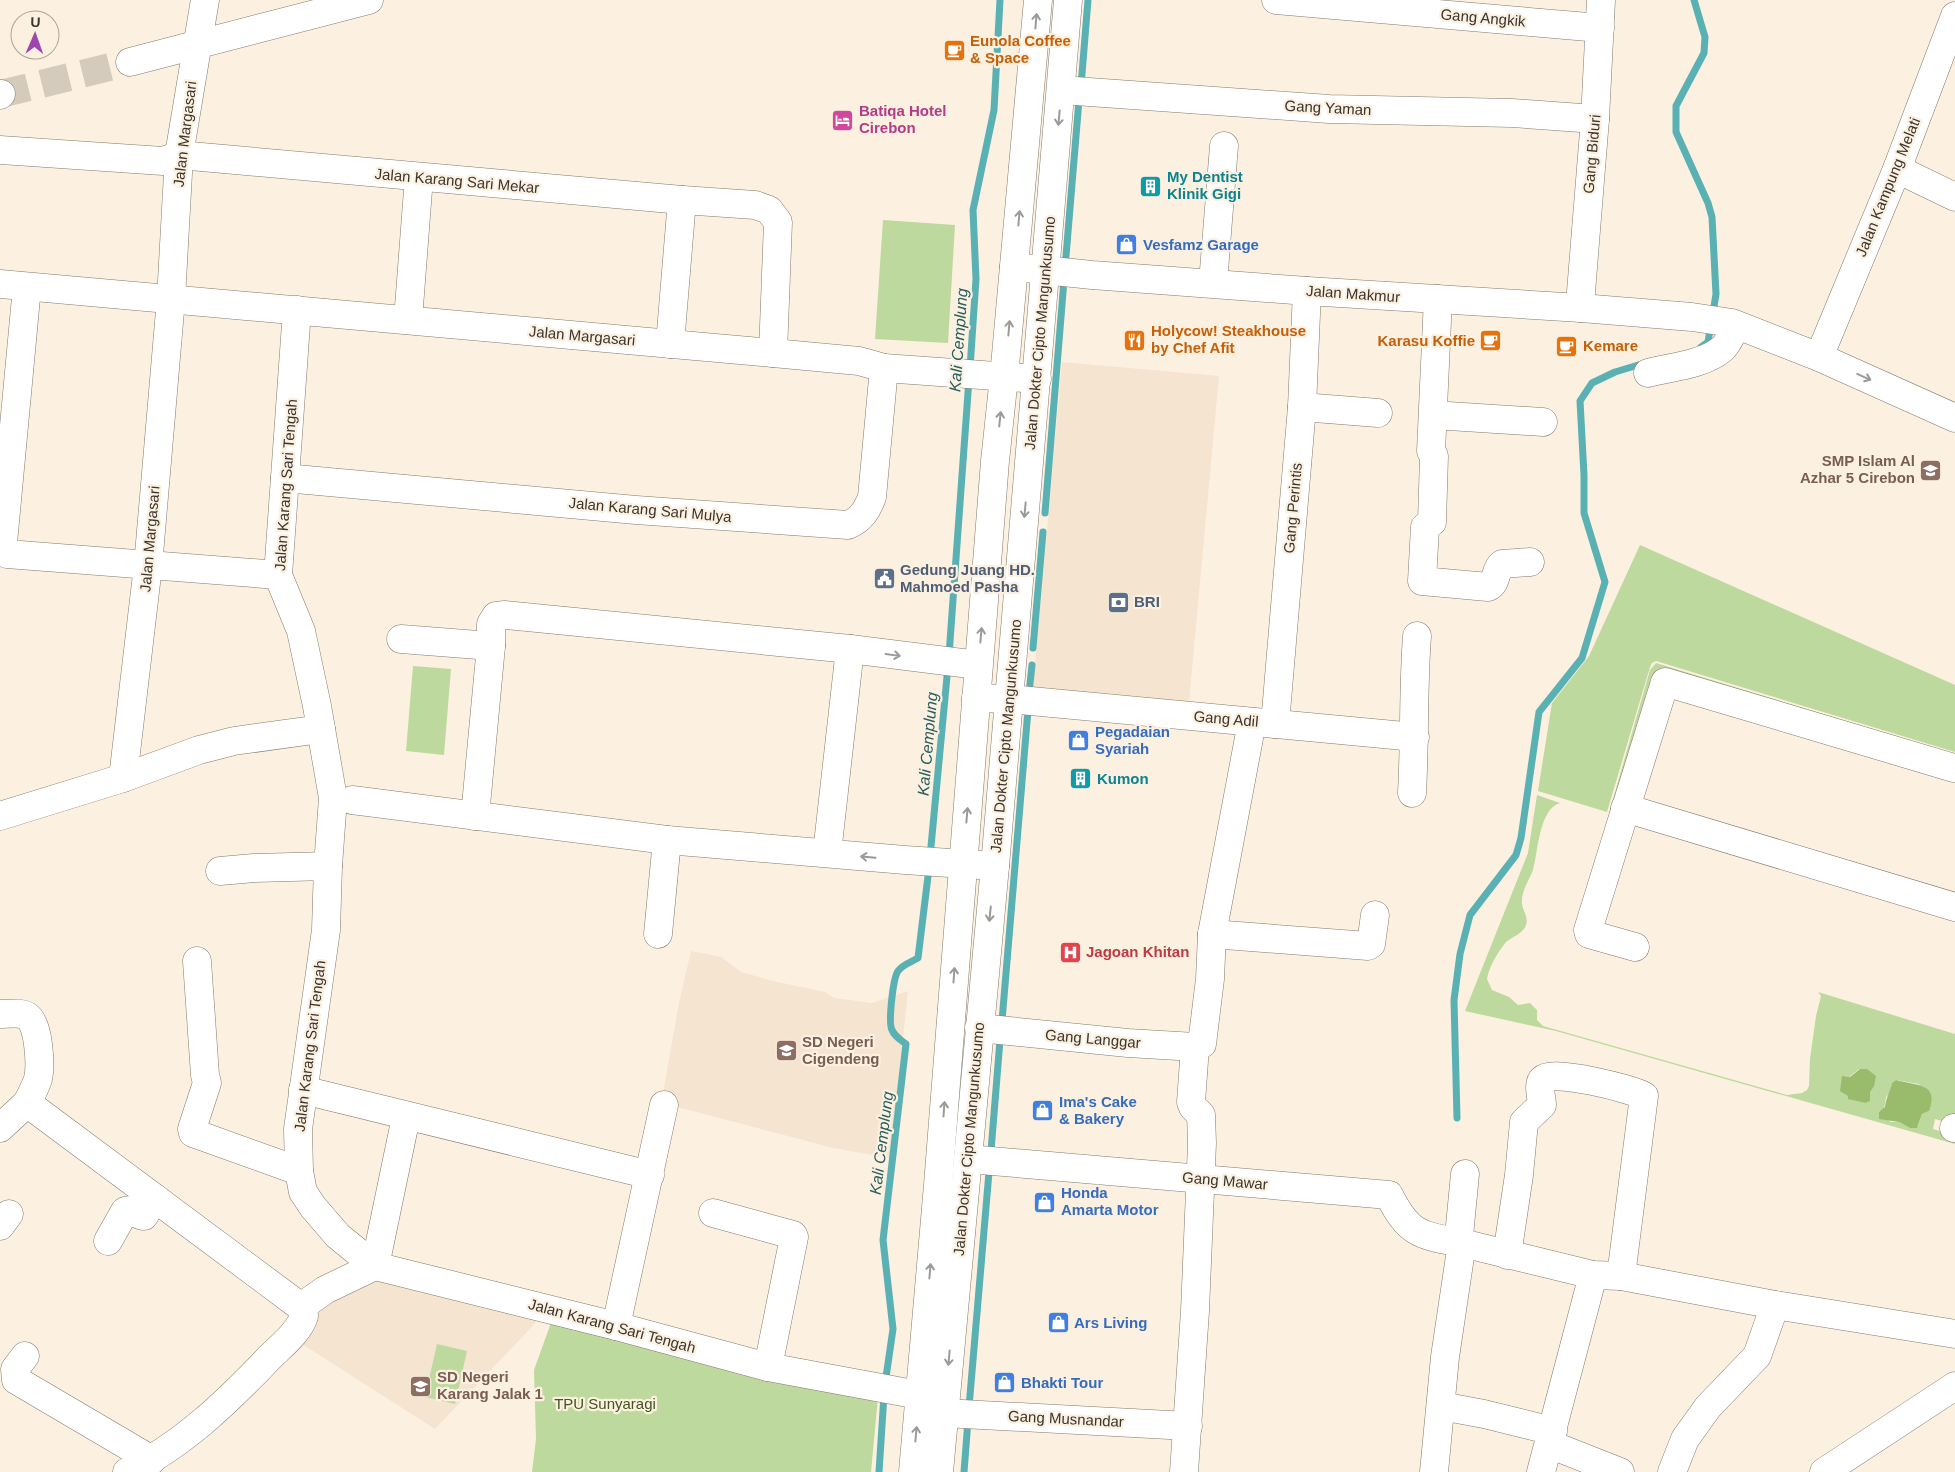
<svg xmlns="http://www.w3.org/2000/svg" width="1955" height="1472" font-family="Helvetica,sans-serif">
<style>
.built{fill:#f5e4cf}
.green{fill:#bdd99d;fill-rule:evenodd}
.forest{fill:#99bb6c}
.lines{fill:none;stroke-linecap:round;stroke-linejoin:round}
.stream{stroke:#59b1b3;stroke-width:7}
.minor-tunnel{stroke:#d5cbbd;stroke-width:28;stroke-dasharray:28 14;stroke-linecap:butt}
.minor-casing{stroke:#84796b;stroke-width:29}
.major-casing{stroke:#84796b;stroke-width:29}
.minor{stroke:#fff;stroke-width:28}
.major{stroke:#fff;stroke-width:28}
.oneway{stroke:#9c9a97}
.labels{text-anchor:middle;stroke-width:4.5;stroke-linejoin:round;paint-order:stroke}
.street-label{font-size:15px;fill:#3a352f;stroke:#fcf0e0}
.food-label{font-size:15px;font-weight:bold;fill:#c56008;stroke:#fcf0e0;text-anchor:start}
.hotel-label{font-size:15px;font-weight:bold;fill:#b23c85;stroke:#fcf0e0;text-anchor:start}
.culture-label{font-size:15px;font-weight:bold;fill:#0d838f;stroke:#fcf0e0;text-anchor:start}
.shop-label{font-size:15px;font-weight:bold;fill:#366cbe;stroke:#fcf0e0;text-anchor:start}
.education-label{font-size:15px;font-weight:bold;fill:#785e54;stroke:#fcf0e0;text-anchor:start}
.service-label{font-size:15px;font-weight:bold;fill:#4e5e75;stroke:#fcf0e0;text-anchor:start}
.health-label{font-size:15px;font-weight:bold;fill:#be3a42;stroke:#fcf0e0;text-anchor:start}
.park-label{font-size:15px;fill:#40561f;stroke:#fcf0e0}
.water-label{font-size:16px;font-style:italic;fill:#275e60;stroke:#fcf0e0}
</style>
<rect width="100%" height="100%" fill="#fcf0e0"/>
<g class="built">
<path d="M 1062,362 L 1219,376 L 1189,702 L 1033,688 Z"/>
<path d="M 691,951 L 721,957 L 741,972 L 773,981 L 825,992 L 834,998 L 872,1003 L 908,991 L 890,1158 L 833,1148 L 670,1105 L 662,1099 L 679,1003 Z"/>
<path d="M 381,1274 L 544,1314 L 435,1429 L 299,1342 L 319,1306 Z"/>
</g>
<g class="green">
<path d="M 883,220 L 955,225 L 948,343 L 875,339 Z"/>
<path d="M 1640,545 L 1955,685 L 1955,752 L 1656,661 L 1652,663 L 1650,667 L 1607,812 L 1538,791 L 1552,703 L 1589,656 Z"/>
<path d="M 1656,663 L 1955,754 L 1955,757 L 1661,669 L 1654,673 L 1613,814 L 1609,813 L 1650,670 Z"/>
<path d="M 413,666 L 451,669 L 444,755 L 406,751 Z"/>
<path d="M 1537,795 L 1560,803 C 1539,809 1538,852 1533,870 C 1529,881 1521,891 1522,903 C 1522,910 1529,917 1526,925 C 1524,933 1512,937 1506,942 C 1498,952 1489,966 1487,979 L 1492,990 L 1509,997 L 1518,1005 L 1530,1003 L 1537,1010 L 1537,1020 L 1543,1026 L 1787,1095 L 1802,1093 L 1807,1090 L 1809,1086 L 1810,1059 L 1816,1016 L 1821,996 L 1818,992 L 1955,1034 L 1955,1114 L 1952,1124 L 1935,1119 L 1933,1129 C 1942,1132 1955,1132 1955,1144 L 1556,1031 L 1465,1011 L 1528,853 ZM 1859,1069 L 1872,1087 L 1865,1103 L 1853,1100 L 1846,1094 L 1845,1076 L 1849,1077 ZM 1896,1080 L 1919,1084 L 1929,1111 L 1922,1114 L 1918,1126 L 1910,1128 L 1899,1122 L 1891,1122 L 1879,1112 L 1884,1109 L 1886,1097 L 1890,1093 L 1892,1083 Z"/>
<path d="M 552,1320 L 878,1397 L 871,1472 L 532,1472 L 536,1439 L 534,1370 Z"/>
<path d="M 437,1344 L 467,1351 L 455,1404 L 425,1397 Z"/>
</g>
<g class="forest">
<path d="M 1860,1069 L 1867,1069 L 1876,1076 L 1874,1086 L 1870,1092 L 1870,1101 L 1865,1103 L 1848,1099 L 1848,1096 L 1840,1091 L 1842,1076 L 1850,1077 Z"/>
<path d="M 1896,1080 C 1915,1086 1940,1082 1929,1111 L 1922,1114 L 1917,1128 L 1910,1128 L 1899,1122 L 1879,1119 L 1879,1112 L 1885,1107 C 1886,1098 1890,1092 1892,1083 Z"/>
</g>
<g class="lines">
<g class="stream">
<path d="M 1694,0 L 1705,37 L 1704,53 L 1676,106 L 1676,132 L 1708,203 L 1712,217 L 1716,294 L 1713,313"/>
<path d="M 1081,86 L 1088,0"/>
<path d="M 1065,268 L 1079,100"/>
<path d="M 1701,347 L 1708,342 L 1711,324"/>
<path d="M 970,368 L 976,279 L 973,210 L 994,110 L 1000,0"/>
<path d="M 1045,513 L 1064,280"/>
<path d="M 1033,648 L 1043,532"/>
<path d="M 949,655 L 969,379"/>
<path d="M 1029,693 L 1032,665"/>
<path d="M 930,857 L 948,666"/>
<path d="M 1002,1021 L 1028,710"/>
<path d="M 1457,1118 L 1454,1000 L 1460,954 L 1470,915 L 1516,855 L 1521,838 L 1539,712 L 1582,658 L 1605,582 L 1584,513 L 1584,475 L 1580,401 L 1592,383 L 1615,372 L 1645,363"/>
<path d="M 991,1151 L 1000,1040"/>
<path d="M 885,1384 L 893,1329 L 883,1240 L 906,1044 C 901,1040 895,1037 892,1030 C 888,1023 893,978 898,971 C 902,965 911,962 918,958 L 929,868"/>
<path d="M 969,1407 L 989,1172"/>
<path d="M 879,1472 L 884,1395"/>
<path d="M 964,1472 L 968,1420"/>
</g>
<path class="minor-tunnel" d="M 1,94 L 130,62"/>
<defs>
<g id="minor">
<path d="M 1276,0 L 1600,28"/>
<path d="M 130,62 L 369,0"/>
<path d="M 1061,90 L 1329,109 L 1512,113 L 1595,119"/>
<path d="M 0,95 L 1,94"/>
<path d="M 0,150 L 163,161 L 179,155 L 682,200 L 755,205 L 769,210 L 778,222 L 773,353"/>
<path d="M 1897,169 L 1955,197"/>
<path d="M 1014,267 L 1092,275 L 1307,291 L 1581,308 L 1692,317 L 1732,323 L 1819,357 L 1955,418"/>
<path d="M 1213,283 L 1224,146"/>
<path d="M 0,284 L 773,353 L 859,361 L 884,368 L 1037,379"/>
<path d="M 27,287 L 3,543 L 4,549 L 7,554 L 278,575"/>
<path d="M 1438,299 L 1431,451 L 1434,456 L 1432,522 L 1425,527 L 1422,581 L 1488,587 C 1498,583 1494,570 1502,564 L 1530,562"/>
<path d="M 1581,308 L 1581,292 L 1595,119 L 1601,0"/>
<path d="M 297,310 L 278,575 L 301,631 L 317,706 L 333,798 L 328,866 L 326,930 L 298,1129 L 299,1171 L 303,1192 L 313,1207 L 338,1236 L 375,1266 L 616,1326 L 768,1367 L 919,1395 L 944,1397"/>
<path d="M 408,320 L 419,177"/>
<path d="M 670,344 L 682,200"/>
<path d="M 1819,357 L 1897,169 L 1955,16"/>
<path d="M 1648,373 C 1671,367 1703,365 1722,349 C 1729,343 1732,333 1736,325"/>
<path d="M 1302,407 L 1378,413"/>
<path d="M 1433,415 L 1543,422"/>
<path d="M 285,478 L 636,510 L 848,525 C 862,519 867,510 872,497 L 884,368"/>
<path d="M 401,639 L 491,646"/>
<path d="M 976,698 L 1009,699 L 1415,737"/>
<path d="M 1275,724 L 1302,407 L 1307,291"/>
<path d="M 123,778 L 148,566 L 171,299 L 179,155 L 205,0"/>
<path d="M 1412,793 C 1415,740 1413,688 1417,636"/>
<path d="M 352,800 L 667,840 L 905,860 L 995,866"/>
<path d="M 1625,808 L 1955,907"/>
<path d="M 0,816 L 123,778 L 199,750 L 234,741 L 321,729"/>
<path d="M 475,816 L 491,646 L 491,624 L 496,616 L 505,615 L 850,649 L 978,665"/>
<path d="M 827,853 L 850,649"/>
<path d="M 220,871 L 254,868 L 328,866"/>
<path d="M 658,934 L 667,840"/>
<path d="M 1212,934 L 1368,946 L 1371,944 L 1375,915"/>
<path d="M 1635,947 L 1589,934 L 1588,930 L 1665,682 L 1954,768"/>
<path d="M 197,961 L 205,1075 L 207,1083 L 192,1129 L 193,1133 L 299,1171"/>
<path d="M 0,1014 C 8,1014 20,1012 27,1016 C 39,1023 41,1066 38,1079 C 35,1088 31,1095 27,1103"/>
<path d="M 979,1028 L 1128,1043 L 1195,1047 L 1202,1044 L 1210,979 L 1212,934 L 1252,722"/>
<path d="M 303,1090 L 650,1175"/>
<path d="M 0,1128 L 27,1103 L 301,1307 L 304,1316 C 299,1332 282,1345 270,1357 C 228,1401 182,1446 127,1472"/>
<path d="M 1954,1128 L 1955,1128"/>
<path d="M 968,1159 L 1389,1195 C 1409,1235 1420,1235 1462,1243 L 1445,1357 L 1434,1472"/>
<path d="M 1465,1174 L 1459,1236 L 1462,1243 L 1593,1275 L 1621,1276 L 1775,1305 L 1955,1334"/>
<path d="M 713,1213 L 793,1235 L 794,1237 L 768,1367"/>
<path d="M 0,1226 L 9,1214"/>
<path d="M 108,1241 L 125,1211 C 132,1208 137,1216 144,1216 L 155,1198"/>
<path d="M 1507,1255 L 1519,1175 L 1524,1122 L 1542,1105 C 1542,1098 1537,1084 1543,1079 C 1552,1069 1633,1089 1644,1096 L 1621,1276"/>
<path d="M 301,1307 L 325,1290 L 375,1266 L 406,1117"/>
<path d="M 616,1326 L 664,1105"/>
<path d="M 25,1356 L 15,1369 L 16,1380 L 152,1460"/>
<path d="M 1441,1406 L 1484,1414 L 1553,1431"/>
<path d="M 944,1413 L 1188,1426"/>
<path d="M 1549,1444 L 1620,1472"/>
<path d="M 1184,1472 L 1195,1311 L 1202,1143 L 1201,1115 L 1193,1107 L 1191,1102 L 1195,1047"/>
<path d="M 1541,1472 L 1593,1275"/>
<path d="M 1672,1472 L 1685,1439 L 1708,1407 L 1757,1356 L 1775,1305"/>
<path d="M 1824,1472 L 1955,1386"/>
</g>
<g id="major">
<path d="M 913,1472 L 938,1185 L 995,461 L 1004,377 L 1038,0"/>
<path d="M 939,1472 L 995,866 L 1068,0"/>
</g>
</defs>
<use href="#minor" class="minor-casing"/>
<use href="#major" class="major-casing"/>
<use href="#minor" class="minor"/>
<use href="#major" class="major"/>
</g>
<defs><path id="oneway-shaft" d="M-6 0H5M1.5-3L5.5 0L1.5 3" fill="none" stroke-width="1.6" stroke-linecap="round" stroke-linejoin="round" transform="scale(1.25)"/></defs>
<g class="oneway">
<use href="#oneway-shaft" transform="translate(1036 21) rotate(-85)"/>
<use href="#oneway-shaft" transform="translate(1059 118) rotate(95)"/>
<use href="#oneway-shaft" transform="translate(1019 218) rotate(-85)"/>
<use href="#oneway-shaft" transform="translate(1009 328) rotate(-85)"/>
<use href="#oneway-shaft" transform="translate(1864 377) rotate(24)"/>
<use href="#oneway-shaft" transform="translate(1000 419) rotate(-84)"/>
<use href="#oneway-shaft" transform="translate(1025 510) rotate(95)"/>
<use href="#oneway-shaft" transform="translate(981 635) rotate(-85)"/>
<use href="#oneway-shaft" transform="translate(893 655) rotate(8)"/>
<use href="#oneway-shaft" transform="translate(967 815) rotate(-85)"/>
<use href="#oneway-shaft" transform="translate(868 857) rotate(-175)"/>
<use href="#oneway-shaft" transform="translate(990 914) rotate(96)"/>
<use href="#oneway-shaft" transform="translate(954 975) rotate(-86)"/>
<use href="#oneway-shaft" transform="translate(944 1109) rotate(-86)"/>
<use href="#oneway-shaft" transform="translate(930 1271) rotate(-85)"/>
<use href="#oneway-shaft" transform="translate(949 1358) rotate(95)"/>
<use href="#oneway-shaft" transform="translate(916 1434) rotate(-85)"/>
</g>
<defs>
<symbol id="cafe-square" viewBox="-11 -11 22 22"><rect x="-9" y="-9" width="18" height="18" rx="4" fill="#e8710a" stroke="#fcf0e0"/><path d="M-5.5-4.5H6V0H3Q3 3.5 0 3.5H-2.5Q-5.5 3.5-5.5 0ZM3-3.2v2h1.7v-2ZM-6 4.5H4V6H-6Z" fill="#fff"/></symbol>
<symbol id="hotel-square" viewBox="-11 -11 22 22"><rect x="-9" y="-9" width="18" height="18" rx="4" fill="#d1479c" stroke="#fcf0e0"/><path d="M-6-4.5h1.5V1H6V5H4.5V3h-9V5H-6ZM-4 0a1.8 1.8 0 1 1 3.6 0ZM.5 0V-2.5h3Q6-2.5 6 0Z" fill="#fff"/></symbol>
<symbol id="building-square" viewBox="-11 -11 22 22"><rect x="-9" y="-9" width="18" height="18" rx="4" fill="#0f9aa8" stroke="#fcf0e0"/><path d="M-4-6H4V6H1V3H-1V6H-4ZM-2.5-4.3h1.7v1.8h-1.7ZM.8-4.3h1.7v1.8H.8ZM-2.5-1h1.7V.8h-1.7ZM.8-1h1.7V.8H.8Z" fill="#fff"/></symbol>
<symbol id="shop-square" viewBox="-11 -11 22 22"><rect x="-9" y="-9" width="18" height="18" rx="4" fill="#3f7fe0" stroke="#fcf0e0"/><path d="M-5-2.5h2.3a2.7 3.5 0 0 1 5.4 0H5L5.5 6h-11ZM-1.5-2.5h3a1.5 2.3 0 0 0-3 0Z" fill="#fff"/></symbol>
<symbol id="restaurant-square" viewBox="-11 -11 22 22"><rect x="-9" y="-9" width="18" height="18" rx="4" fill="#e8710a" stroke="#fcf0e0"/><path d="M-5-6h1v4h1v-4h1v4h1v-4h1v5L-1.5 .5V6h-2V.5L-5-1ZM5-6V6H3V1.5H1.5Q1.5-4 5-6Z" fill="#fff"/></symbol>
<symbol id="school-square" viewBox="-11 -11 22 22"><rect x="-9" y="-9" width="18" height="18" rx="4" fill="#8d6e63" stroke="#fcf0e0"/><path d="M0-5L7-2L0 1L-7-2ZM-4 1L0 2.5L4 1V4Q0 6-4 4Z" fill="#fff"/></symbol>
<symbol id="civic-square" viewBox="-11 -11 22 22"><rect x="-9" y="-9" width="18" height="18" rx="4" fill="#5c6f8a" stroke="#fcf0e0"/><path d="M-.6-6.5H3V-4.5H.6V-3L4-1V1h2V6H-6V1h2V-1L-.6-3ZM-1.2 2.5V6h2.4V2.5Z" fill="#fff"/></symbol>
<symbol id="bank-square" viewBox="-11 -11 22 22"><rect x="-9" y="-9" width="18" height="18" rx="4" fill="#5c6f8a" stroke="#fcf0e0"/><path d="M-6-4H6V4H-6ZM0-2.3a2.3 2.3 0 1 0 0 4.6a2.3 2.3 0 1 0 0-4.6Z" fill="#fff"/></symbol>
<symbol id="hospital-square" viewBox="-11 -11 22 22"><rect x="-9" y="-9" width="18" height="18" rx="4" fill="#e0444e" stroke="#fcf0e0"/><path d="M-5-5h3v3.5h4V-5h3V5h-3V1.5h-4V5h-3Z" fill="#fff"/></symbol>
</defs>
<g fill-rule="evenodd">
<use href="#cafe-square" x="942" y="38" width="25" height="25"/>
<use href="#hotel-square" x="830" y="108" width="25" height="25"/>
<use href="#building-square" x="1138" y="174" width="25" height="25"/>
<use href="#shop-square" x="1114" y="232" width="25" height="25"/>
<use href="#restaurant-square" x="1122" y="328" width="25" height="25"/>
<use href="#cafe-square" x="1478" y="328" width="25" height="25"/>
<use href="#cafe-square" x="1554" y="334" width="25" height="25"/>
<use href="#school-square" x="1918" y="458" width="25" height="25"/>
<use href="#civic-square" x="872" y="566" width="25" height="25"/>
<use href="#bank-square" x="1106" y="590" width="25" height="25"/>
<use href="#shop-square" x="1066" y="728" width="25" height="25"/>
<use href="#building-square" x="1068" y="766" width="25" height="25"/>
<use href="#hospital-square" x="1058" y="940" width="25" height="25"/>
<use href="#school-square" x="774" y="1038" width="25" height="25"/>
<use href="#shop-square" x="1030" y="1098" width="25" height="25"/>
<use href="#shop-square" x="1032" y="1190" width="25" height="25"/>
<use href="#shop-square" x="1046" y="1310" width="25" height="25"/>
<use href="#shop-square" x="992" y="1370" width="25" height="25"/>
<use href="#school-square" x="408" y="1374" width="25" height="25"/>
</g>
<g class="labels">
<g class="street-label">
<text transform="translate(1483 18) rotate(5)" y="5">Gang Angkik</text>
<text transform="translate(1328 108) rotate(3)" y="5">Gang Yaman</text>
<text transform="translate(185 134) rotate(-83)" y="5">Jalan Margasari</text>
<text transform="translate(1592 154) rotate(-85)" y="5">Gang Biduri</text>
<text transform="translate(457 181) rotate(5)" y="5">Jalan Karang Sari Mekar</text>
<text transform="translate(1888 187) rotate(-68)" y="5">Jalan Kampung Melati</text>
<text transform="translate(1353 294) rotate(4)" y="5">Jalan Makmur</text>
<text transform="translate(1040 333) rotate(-85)" y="5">Jalan Dokter Cipto Mangunkusumo</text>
<text transform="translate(582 336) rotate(5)" y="5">Jalan Margasari</text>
<text transform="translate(286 485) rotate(-86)" y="5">Jalan Karang Sari Tengah</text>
<text transform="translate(1293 508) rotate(-85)" y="5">Gang Perintis</text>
<text transform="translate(650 510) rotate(5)" y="5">Jalan Karang Sari Mulya</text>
<text transform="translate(150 539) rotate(-85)" y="5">Jalan Margasari</text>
<text transform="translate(1226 719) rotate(5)" y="5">Gang Adil</text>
<text transform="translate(1006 736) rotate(-85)" y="5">Jalan Dokter Cipto Mangunkusumo</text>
<text transform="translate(1093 1039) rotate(5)" y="5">Gang Langgar</text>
<text transform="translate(310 1046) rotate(-83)" y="5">Jalan Karang Sari Tengah</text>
<text transform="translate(969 1139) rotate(-85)" y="5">Jalan Dokter Cipto Mangunkusumo</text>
<text transform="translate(1225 1181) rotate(5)" y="5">Gang Mawar</text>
<text transform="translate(612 1326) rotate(15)" y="5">Jalan Karang Sari Tengah</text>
<text transform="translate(1066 1419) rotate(3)" y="5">Gang Musnandar</text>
</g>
<g class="food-label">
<text x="970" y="46">Eunola Coffee<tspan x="970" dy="17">&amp; Space</tspan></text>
<text x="1151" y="336">Holycow! Steakhouse<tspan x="1151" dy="17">by Chef Afit</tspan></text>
<text x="1475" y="346" text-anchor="end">Karasu Koffie</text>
<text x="1583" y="351">Kemare</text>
</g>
<g class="hotel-label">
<text x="859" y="116">Batiqa Hotel<tspan x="859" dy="17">Cirebon</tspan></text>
</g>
<g class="culture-label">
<text x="1167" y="182">My Dentist<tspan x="1167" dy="17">Klinik Gigi</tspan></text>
<text x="1097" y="784">Kumon</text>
</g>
<g class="shop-label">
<text x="1143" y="250">Vesfamz Garage</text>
<text x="1095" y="737">Pegadaian<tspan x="1095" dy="17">Syariah</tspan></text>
<text x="1059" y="1107">Ima's Cake<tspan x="1059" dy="17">&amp; Bakery</tspan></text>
<text x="1061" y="1198">Honda<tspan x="1061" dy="17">Amarta Motor</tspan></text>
<text x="1074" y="1328">Ars Living</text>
<text x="1021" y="1388">Bhakti Tour</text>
</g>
<g class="education-label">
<text x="1915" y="466" text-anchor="end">SMP Islam Al<tspan x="1915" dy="17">Azhar 5 Cirebon</tspan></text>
<text x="802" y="1047">SD Negeri<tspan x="802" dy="17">Cigendeng</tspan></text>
<text x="437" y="1382">SD Negeri<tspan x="437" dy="17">Karang Jalak 1</tspan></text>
</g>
<g class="service-label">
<text x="900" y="575">Gedung Juang HD.<tspan x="900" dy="17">Mahmoed Pasha</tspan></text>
<text x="1134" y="607">BRI</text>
</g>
<g class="health-label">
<text x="1086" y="957">Jagoan Khitan</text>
</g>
<g class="park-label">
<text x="605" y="1409">TPU Sunyaragi</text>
</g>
<g class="water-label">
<text transform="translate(958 340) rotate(-86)" y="6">Kali Cemplung</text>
<text transform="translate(927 744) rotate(-85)" y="6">Kali Cemplung</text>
<text transform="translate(881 1143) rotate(-83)" y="6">Kali Cemplung</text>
</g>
</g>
<g transform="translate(35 35) rotate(2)"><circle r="24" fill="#fcf0e0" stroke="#aea599"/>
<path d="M0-4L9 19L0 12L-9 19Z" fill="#a045b0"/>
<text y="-8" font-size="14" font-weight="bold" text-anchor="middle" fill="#3a352f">U</text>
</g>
</svg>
